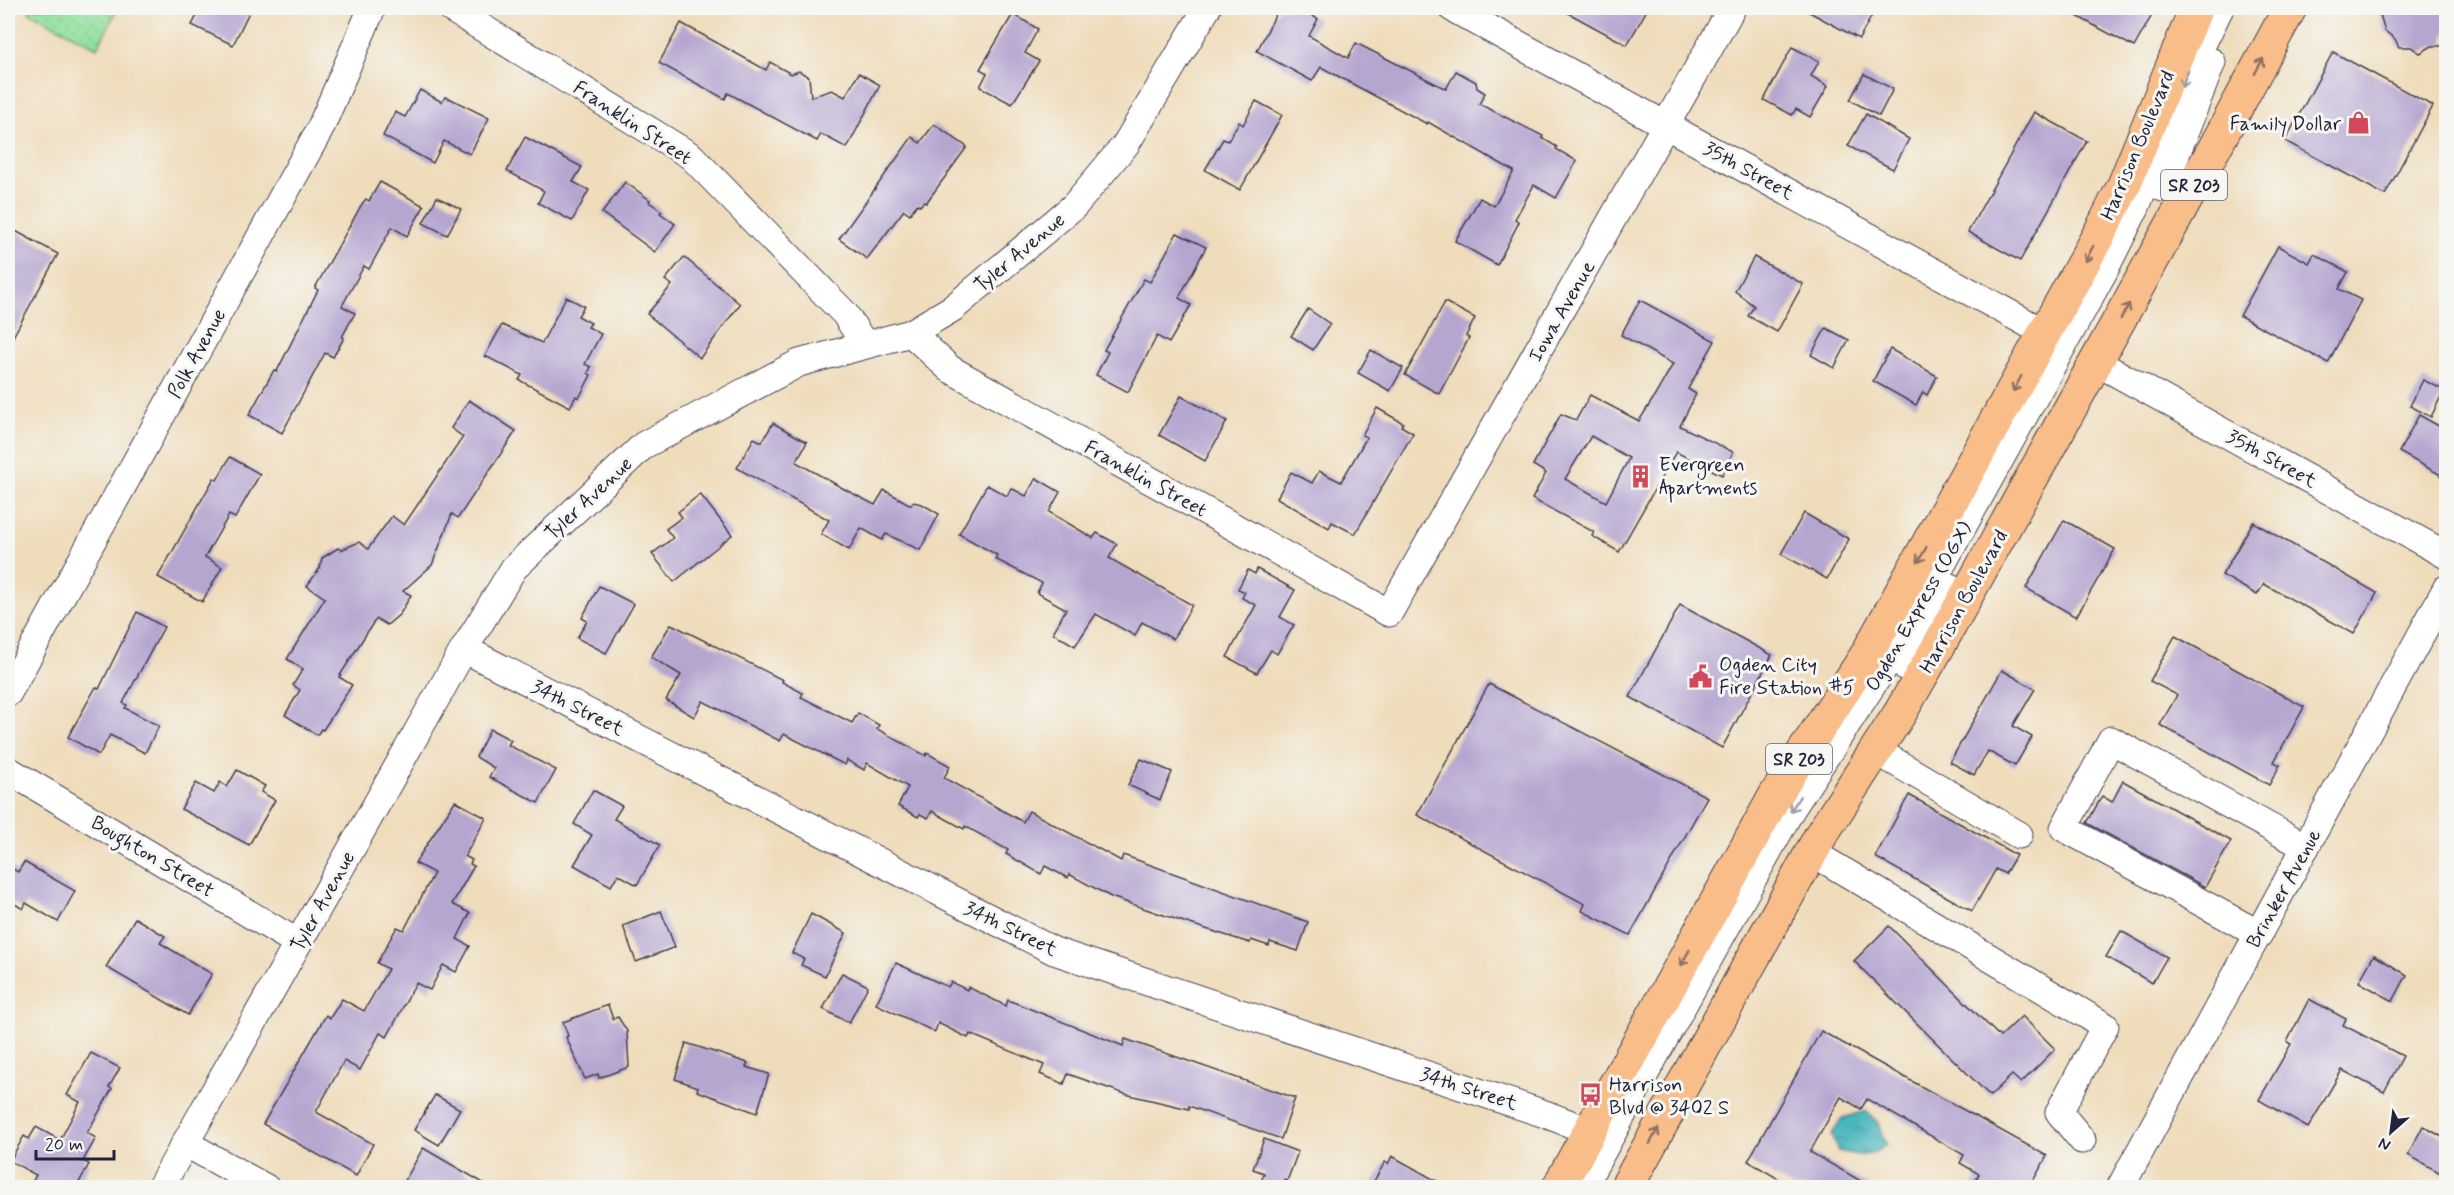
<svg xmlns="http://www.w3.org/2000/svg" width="2454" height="1195" font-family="Mynerve,sans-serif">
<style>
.grass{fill:url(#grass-dots);stroke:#59806c;stroke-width:1.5}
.water{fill:url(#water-ripples);stroke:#326a7b;stroke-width:1.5}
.building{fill:#b5a6d0;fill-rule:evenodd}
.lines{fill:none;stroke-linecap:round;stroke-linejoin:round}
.minor-casing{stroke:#413e4e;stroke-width:29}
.major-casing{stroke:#413e4e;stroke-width:35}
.minor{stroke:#fff;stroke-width:27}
.major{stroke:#f8bd89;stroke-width:33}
.oneway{stroke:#8d7062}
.oneway2{stroke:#9c9ca7}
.labels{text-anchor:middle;stroke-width:6;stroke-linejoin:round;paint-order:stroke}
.shield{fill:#f6f6f2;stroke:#626272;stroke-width:1.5}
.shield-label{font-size:18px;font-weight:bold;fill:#22223b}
.street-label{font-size:20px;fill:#22223b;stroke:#f6f6f2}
.poi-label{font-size:20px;fill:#22223b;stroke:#f6f6f2;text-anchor:start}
</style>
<defs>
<pattern id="grass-dots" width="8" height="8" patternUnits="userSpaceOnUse" patternTransform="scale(1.5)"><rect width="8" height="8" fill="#90df9d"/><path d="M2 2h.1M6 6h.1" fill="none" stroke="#7cbf88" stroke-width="1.8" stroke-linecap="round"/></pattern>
<pattern id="water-ripples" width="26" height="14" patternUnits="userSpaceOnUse" patternTransform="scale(1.5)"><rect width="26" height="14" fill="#43b3bb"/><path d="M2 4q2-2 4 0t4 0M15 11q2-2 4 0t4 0" fill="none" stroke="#389199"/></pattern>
</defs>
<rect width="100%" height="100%" fill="#f6f6f2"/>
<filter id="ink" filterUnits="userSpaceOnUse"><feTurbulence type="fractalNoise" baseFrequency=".0167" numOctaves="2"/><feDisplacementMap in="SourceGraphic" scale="12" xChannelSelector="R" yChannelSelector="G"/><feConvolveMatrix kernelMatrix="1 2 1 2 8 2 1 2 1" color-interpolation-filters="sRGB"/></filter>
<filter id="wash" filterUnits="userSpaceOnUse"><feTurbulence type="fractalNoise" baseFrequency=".008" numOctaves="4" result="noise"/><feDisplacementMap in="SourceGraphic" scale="24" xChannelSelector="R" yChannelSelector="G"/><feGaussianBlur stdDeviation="1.35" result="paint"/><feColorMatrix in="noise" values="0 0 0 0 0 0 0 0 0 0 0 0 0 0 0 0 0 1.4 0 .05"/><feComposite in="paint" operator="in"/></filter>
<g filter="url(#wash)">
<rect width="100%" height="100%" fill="#efdcbb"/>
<path class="grass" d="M 31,8 L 118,8 L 97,48 L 29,12 Z"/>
<path class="water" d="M 1866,1111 L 1878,1123 L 1886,1144 C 1871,1159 1858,1156 1838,1151 L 1831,1135 L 1843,1118 Z"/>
<g id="blocks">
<g class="building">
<path d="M 201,8 L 251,8 L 233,45 L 192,25 Z"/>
<path d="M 1279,8 L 1298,8 L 1318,19 L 1309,36 L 1348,58 L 1356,43 L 1446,89 L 1456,71 L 1476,82 L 1477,88 L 1485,93 L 1479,104 L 1543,136 L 1542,138 L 1557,147 L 1556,149 L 1577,161 L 1556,198 L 1534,185 L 1515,219 L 1519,222 L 1497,265 L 1455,241 L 1480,198 L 1494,206 L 1514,171 L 1428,122 L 1427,124 L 1321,67 L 1312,81 L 1257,51 Z"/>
<path d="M 1559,8 L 1648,8 L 1627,45 Z"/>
<path d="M 1802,8 L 1876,8 L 1859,39 Z"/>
<path d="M 2062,8 L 2156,8 L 2134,47 Z"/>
<path d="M 2378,8 L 2446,8 L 2446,34 L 2442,46 L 2432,46 L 2420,53 L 2411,47 L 2399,47 L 2395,39 L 2385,31 Z"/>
<path d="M 1013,14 L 1038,29 L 1025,53 L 1039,61 L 1012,104 L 980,87 L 987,73 L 980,69 Z"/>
<path d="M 681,23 L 766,70 L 770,62 L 791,74 L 799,71 L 809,77 L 811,97 L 832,90 L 845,97 L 859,73 L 880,85 L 847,148 L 821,134 L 817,141 L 728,93 L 725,99 L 659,63 Z"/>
<path d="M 1792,47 L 1819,61 L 1811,76 L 1828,86 L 1810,117 L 1796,109 L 1792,115 L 1764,100 Z"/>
<path d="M 2333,52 L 2433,106 L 2385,195 L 2285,141 Z"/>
<path d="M 1864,74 L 1893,89 L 1879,116 L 1850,100 Z"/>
<path d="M 420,90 L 442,102 L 445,97 L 451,99 L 489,118 L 470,154 L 444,141 L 433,163 L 383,136 L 395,112 L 405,117 Z"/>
<path d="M 1256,101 L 1282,115 L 1240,190 L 1205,170 L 1223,139 L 1228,141 L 1239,122 L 1243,125 Z"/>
<path d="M 2034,112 L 2087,141 L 2020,261 L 1968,232 Z"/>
<path d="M 1866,114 L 1909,139 L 1893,169 L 1848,146 Z"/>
<path d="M 934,124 L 967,147 L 926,203 L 924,201 L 920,206 L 917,204 L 910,214 L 904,210 L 867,259 L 839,239 L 912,137 L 920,143 Z"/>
<path d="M 525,137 L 582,167 L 573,182 L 589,190 L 572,221 L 538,203 L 544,191 L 507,171 Z"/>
<path d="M 380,182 L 424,206 L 407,236 L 392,227 L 369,269 L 364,266 L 342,306 L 355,313 L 342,337 L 344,338 L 333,357 L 325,353 L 282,433 L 249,415 L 274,370 L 277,371 L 318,290 L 315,288 L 362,204 L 366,199 L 369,201 Z"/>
<path d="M 625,182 L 650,200 L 649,202 L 662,211 L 660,213 L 675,224 L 655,252 L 602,213 Z"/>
<path d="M 437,197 L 461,209 L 447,235 L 423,223 Z"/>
<path d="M 8,227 L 58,254 L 8,346 Z"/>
<path d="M 1177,233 L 1206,247 L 1179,298 L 1191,305 L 1169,343 L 1157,336 L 1128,392 L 1096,375 L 1108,352 L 1104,350 L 1144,279 L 1150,282 Z"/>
<path d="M 2278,246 L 2309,263 L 2314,254 L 2348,272 L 2339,289 L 2361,300 L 2328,363 L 2240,316 Z"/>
<path d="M 684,257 L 740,304 L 700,358 L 647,314 L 672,285 L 665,280 Z"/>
<path d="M 1754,257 L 1803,284 L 1777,332 L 1748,316 L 1754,306 L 1735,291 Z"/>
<path d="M 566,297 L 584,306 L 578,316 L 591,323 L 588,327 L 601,334 L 585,364 L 591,367 L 588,373 L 591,375 L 579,398 L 576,396 L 570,407 L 519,380 L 522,375 L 485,356 L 502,325 L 542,343 Z"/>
<path d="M 1640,300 L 1715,341 L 1688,389 L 1696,394 L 1680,426 L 1733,452 L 1722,475 L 1676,452 L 1619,552 L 1592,536 L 1594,532 L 1532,499 L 1546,473 L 1533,465 L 1561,414 L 1576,420 L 1590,395 L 1639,421 L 1653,399 L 1673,364 L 1621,335 ZM 1591,436 L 1629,458 L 1606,502 L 1565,479 Z"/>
<path d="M 1445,302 L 1475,318 L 1466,336 L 1469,338 L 1439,394 L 1405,375 Z"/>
<path d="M 1308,309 L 1330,324 L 1313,350 L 1291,336 Z"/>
<path d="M 1826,328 L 1849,340 L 1834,368 L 1811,355 Z"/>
<path d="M 1890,349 L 1937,376 L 1927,395 L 1923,392 L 1916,405 L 1873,381 Z"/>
<path d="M 1371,350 L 1403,368 L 1390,391 L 1358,373 Z"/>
<path d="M 2423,380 L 2444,390 L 2431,417 L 2410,406 Z"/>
<path d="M 1181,396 L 1227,421 L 1205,461 L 1159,435 Z"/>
<path d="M 469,400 L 516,431 L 458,518 L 452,514 L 432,565 L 403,591 L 411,595 L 400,614 L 387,625 L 377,619 L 373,623 L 339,677 L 352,685 L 323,730 L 321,729 L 317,735 L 285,715 L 300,690 L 293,685 L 303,669 L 287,659 L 325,598 L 307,586 L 320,568 L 322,558 L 338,548 L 341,550 L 359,542 L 368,549 L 392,516 L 404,525 L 463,437 L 451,428 Z"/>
<path d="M 1377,408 L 1403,423 L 1401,426 L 1413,433 L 1355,534 L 1332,522 L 1329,528 L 1277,498 L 1291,472 L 1312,483 L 1319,471 L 1341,482 L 1367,437 L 1362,435 Z"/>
<path d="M 2419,415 L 2446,430 L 2446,478 L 2399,452 Z"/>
<path d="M 773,423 L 807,442 L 796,462 L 846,490 L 875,505 L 884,490 L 911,505 L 913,502 L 922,504 L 939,514 L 920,550 L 886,534 L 882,540 L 861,528 L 849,550 L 821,534 L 829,520 L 737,468 L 754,438 L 762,442 Z"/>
<path d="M 230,457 L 260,474 L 235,518 L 229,515 L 205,557 L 222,567 L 202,602 L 158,577 L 214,478 L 217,480 Z"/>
<path d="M 1036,478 L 1060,492 L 1049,512 L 1093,538 L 1097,533 L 1117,544 L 1109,558 L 1192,605 L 1173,639 L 1142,622 L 1135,636 L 1096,614 L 1075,646 L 1053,633 L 1066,609 L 1037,593 L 1042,583 L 995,559 L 997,555 L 959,534 L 987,485 L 1007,496 L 1011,488 L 1026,496 Z"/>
<path d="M 700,494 L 732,535 L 674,582 L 652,554 L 673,538 L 666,529 L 682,517 L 678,512 Z"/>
<path d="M 1804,513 L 1849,539 L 1827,579 L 1781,554 Z"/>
<path d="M 2064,520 L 2115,549 L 2076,617 L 2026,588 Z"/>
<path d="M 2253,522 L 2377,593 L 2354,634 L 2264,584 L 2257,595 L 2222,575 Z"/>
<path d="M 1257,569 L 1295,590 L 1280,617 L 1294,625 L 1277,654 L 1271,650 L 1257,673 L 1227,657 L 1256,605 L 1242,598 L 1245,592 L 1238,589 L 1248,570 L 1255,574 Z"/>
<path d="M 599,586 L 634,604 L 606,653 L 577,638 L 587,621 L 582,618 Z"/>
<path d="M 1680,605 L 1772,655 L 1722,748 L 1630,697 Z"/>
<path d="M 137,612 L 164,627 L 123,703 L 127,705 L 125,708 L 159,726 L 145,753 L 110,735 L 99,755 L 68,737 L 96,687 L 99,689 Z"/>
<path d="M 671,624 L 783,680 L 782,682 L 803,693 L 801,697 L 852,723 L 858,713 L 879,725 L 877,729 L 926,756 L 927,753 L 950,766 L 944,778 L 1023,822 L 1029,811 L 1121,861 L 1123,855 L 1308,922 L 1298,951 L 1270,942 L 1269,946 L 1251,940 L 1250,943 L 1184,922 L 1111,897 L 1069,874 L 1068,878 L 1045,866 L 1041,874 L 1006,854 L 1008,850 L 965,826 L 964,829 L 932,811 L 928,818 L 920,814 L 918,817 L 898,806 L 908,787 L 867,763 L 864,770 L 847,760 L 845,765 L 784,734 L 780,741 L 703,701 L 694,717 L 666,700 L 681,675 L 651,657 Z"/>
<path d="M 2175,636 L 2304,707 L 2274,762 L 2280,765 L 2269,785 L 2160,725 L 2177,695 L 2150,681 Z"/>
<path d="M 2002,670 L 2035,689 L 2013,726 L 2032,737 L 2015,766 L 1988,751 L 1974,775 L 1950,762 Z"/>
<path d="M 1489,684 L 1707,797 L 1630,935 L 1582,911 L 1585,904 L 1417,815 Z"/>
<path d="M 490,729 L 511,740 L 508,745 L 556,770 L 538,803 L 489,777 L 494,768 L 476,757 Z"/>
<path d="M 1141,759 L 1172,772 L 1160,800 L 1128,785 Z"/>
<path d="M 237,770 L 265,786 L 261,792 L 275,800 L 249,845 L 181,809 L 196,783 L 214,793 L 220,782 L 227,787 Z"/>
<path d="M 2123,781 L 2231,841 L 2205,887 L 2087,823 L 2102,796 L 2112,802 Z"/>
<path d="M 593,790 L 622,806 L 614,819 L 660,845 L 637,885 L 618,874 L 611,886 L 574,865 L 592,835 L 574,824 Z"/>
<path d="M 1909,795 L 2016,855 L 2005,874 L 1996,869 L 1972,911 L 1875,857 Z"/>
<path d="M 455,801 L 486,818 L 465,856 L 472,860 L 470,864 L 474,866 L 452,904 L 470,913 L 457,939 L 470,946 L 456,972 L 443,965 L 430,990 L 416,983 L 387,1037 L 380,1033 L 360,1070 L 344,1061 L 316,1112 L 373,1144 L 356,1176 L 263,1124 L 326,1015 L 330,1018 L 342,999 L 364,1011 L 388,969 L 377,963 L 397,927 L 404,930 L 434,873 L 415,863 Z"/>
<path d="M 24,862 L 75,891 L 58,922 L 26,903 L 23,909 L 8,900 L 8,866 L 18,872 Z"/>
<path d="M 661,911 L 675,947 L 636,962 L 623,926 Z"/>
<path d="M 811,914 L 846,933 L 825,976 L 801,965 L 804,959 L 792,953 Z"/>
<path d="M 135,918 L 165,936 L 160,943 L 212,974 L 188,1015 L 106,967 Z"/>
<path d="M 1889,926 L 2000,1037 L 2022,1016 L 2055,1049 L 2021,1083 L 2012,1075 L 1990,1096 L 1854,961 Z"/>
<path d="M 2121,931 L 2167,957 L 2152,983 L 2106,957 Z"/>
<path d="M 2374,955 L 2407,975 L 2393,1001 L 2359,982 Z"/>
<path d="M 896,963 L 948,987 L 951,982 L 967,990 L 968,987 L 1006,1006 L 1008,1000 L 1123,1046 L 1125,1039 L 1295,1098 L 1281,1139 L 1189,1106 L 1189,1109 L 1125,1094 L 1068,1074 L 1064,1084 L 1040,1074 L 1044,1065 L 970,1034 L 968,1038 L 938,1023 L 935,1032 L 876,1004 Z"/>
<path d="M 842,973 L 868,986 L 849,1023 L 823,1009 Z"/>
<path d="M 2309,999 L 2346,1019 L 2343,1025 L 2403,1056 L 2384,1092 L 2342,1070 L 2308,1128 L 2259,1100 L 2291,1044 L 2287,1042 Z"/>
<path d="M 608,1005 L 613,1019 L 618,1017 L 627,1031 L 629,1067 L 599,1078 L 598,1074 L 585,1079 L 566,1037 L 568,1036 L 563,1022 Z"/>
<path d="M 1821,1031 L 2047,1156 L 2029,1188 L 1971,1188 L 1979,1174 L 1960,1163 L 1964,1155 L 1867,1099 L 1861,1109 L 1841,1097 L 1810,1152 L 1873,1188 L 1794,1188 L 1748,1161 Z"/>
<path d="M 686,1043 L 748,1063 L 746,1067 L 769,1074 L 757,1113 L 697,1091 L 698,1087 L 675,1079 Z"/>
<path d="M 91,1053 L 120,1068 L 109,1087 L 112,1089 L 87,1133 L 96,1138 L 83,1161 L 89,1164 L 76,1188 L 29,1188 L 36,1175 L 10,1161 L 24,1136 L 29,1139 L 36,1127 L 60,1140 L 80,1102 L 67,1095 Z"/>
<path d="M 435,1095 L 460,1109 L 439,1145 L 414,1130 Z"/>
<path d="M 2423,1126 L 2446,1139 L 2446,1176 L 2408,1155 Z"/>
<path d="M 1264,1139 L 1298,1152 L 1287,1181 L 1284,1180 L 1281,1188 L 1261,1182 L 1264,1173 L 1253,1169 Z"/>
<path d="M 423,1148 L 492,1188 L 401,1188 Z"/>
<path d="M 1392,1156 L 1449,1188 L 1370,1188 L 1385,1162 L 1388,1164 Z"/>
</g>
</g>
</g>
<g filter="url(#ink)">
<use href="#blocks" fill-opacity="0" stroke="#413e4e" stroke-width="1.5"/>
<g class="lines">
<defs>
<g id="minor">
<path d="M 450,8 L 691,156 L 845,314 L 865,345"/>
<path d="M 1452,8 L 2045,333"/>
<path d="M 2163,188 L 2212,62"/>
<path d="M 911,333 L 950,369 L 1389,613 L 1732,8"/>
<path d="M 2096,362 L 2446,555"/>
<path d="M 464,649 L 1054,951 L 1545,1114 L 1589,1131"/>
<path d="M 1906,667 L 1950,587"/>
<path d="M 8,693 L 320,129 L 372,8"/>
<path d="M 1875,750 L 2019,835"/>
<path d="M 8,770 L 298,943"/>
<path d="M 1811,852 L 2105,1026 L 2059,1112 L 2082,1140"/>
<path d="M 2259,934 L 2064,828 L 2111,740 L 2306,847"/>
<path d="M 185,1143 L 266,1188"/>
<path d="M 160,1188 L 464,649 L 514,568 L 644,445 L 799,363 L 911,333 L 953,308 L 1074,206 L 1126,144 L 1207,8"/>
<path d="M 1582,1188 L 1792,808 L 1892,655 L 2103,273 L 2136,207 L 2189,71 L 2220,8"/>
<path d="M 2120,1188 L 2446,589"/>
</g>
<g id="major">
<path d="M 1558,1188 L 1775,796 L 1866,656 L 2103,227 L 2124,185 L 2196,8"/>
<path d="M 1626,1188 L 1821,835 L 1900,713 L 1938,647 L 2215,147 L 2290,8"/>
</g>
</defs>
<use href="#minor" class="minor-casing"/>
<use href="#major" class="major-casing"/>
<use href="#minor" class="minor"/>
<use href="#major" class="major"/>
</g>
<defs><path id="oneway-shaft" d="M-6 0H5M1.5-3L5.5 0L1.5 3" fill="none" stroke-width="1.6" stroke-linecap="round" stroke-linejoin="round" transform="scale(1.5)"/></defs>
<g class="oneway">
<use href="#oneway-shaft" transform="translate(2259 66) rotate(-62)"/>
<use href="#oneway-shaft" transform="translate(2089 254) rotate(118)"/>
<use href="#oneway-shaft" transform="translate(2125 311) rotate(-61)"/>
<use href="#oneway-shaft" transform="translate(2017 384) rotate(119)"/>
<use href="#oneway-shaft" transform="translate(1922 555) rotate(119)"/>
<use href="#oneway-shaft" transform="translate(1685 958) rotate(119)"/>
<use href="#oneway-shaft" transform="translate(1654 1136) rotate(-61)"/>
</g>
<g class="oneway2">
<use href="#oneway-shaft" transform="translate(2185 79) rotate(112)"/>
<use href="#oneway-shaft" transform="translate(1795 804) rotate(122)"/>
</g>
</g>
<defs>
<symbol id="shop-bare" viewBox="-9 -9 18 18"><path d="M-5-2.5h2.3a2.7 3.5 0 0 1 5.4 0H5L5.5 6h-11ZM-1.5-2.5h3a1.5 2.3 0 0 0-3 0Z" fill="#d1495b" stroke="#f6f6f2" stroke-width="2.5" paint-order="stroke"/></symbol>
<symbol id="building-bare" viewBox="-9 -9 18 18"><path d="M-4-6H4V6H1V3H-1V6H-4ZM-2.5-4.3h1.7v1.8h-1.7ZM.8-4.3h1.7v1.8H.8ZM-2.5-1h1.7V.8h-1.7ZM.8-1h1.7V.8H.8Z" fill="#d1495b" stroke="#f6f6f2" stroke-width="2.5" paint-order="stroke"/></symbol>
<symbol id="civic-bare" viewBox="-9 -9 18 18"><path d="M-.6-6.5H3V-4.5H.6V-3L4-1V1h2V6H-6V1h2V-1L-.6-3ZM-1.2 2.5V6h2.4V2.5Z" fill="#d1495b" stroke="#f6f6f2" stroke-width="2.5" paint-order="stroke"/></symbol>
<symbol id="bus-bare" viewBox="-9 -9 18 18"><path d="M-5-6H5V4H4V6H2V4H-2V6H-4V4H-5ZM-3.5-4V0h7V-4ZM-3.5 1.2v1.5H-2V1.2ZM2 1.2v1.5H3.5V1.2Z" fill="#d1495b" stroke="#f6f6f2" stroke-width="2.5" paint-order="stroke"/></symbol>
</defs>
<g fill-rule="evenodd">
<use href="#shop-bare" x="2342" y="106" width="33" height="33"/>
<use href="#building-bare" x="1624" y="460" width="33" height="33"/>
<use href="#civic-bare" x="1684" y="660" width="33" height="33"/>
<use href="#bus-bare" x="1574" y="1078" width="33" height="33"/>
</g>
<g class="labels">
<g class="shield">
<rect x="2161" y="170" width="66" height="30" rx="4.5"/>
<rect x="1766" y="744" width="66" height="30" rx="4.5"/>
</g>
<g class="shield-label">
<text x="2194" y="191">SR 203</text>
<text x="1799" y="765">SR 203</text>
</g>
<g class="street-label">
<text transform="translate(633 122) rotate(33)" y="7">Franklin Street</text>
<text transform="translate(2137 145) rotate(-67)" y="7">Harrison Boulevard</text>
<text transform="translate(1749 170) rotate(29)" y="7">35th Street</text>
<text transform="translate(1019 252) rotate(-40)" y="7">Tyler Avenue</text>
<text transform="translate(1561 311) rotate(-60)" y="7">Iowa Avenue</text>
<text transform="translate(196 353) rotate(-61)" y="7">Polk Avenue</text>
<text transform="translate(2272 458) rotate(29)" y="7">35th Street</text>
<text transform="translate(1146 478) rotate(29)" y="7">Franklin Street</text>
<text transform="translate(588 498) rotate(-43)" y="7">Tyler Avenue</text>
<text transform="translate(1963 601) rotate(-61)" y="7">Harrison Boulevard</text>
<text transform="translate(1918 606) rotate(-60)" y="7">Ogden Express (OGX)</text>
<text transform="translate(578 707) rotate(27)" y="7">34th Street</text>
<text transform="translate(153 856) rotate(31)" y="7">Boughton Street</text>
<text transform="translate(2283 888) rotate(-61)" y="7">Brinker Avenue</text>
<text transform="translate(322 901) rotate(-61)" y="7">Tyler Avenue</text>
<text transform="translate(1011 928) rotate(26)" y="7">34th Street</text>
<text transform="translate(1469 1088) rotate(18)" y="7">34th Street</text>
</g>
<g class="poi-label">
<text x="2341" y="130" text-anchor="end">Family Dollar</text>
<text x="1659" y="471">Evergreen<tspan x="1659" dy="23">Apartments</tspan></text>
<text x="1719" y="671">Ogden City<tspan x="1719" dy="23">Fire Station #5</tspan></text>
<text x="1609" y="1091">Harrison<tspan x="1609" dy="23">Blvd @ 3402 S</tspan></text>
</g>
</g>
<rect width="2454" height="1195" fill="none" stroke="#f6f6f2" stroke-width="30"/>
<g transform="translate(2391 1132) rotate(208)" stroke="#f6f6f2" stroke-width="4.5" paint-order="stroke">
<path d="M0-4.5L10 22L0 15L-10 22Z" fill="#22223b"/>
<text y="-9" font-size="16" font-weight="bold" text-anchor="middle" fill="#22223b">N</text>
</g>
<path d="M36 1150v9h78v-9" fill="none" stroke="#22223b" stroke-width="3"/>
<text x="45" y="1150" font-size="18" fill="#22223b" stroke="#f6f6f2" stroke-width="4.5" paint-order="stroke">20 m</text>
</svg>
